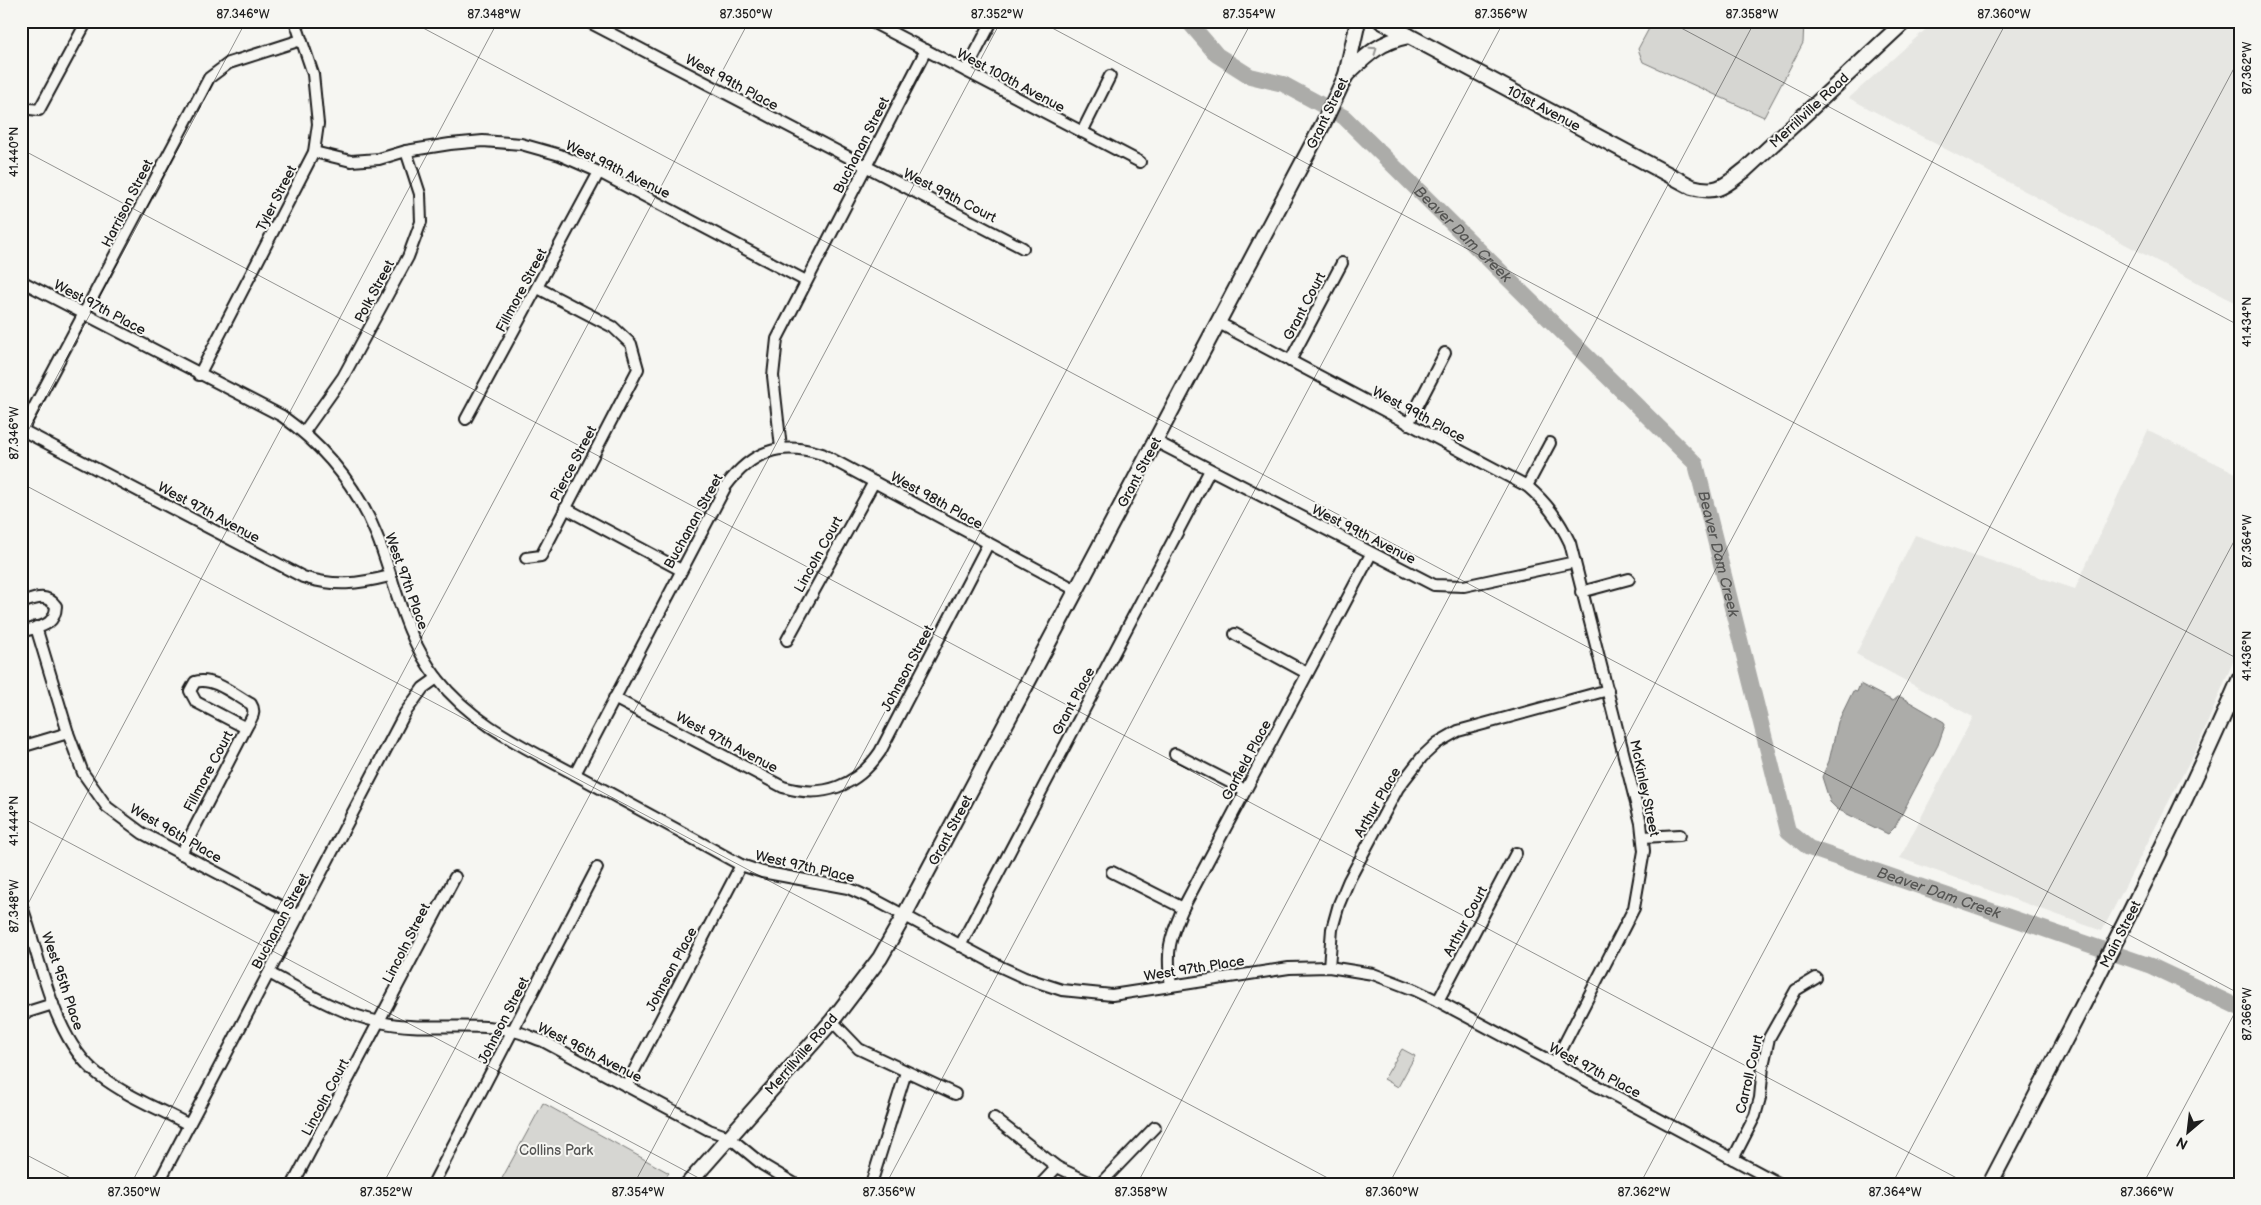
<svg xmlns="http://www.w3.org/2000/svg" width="2261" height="1205" font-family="'Balsamiq Sans',sans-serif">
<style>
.built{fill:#e6e6e2}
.green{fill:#d6d6d2;stroke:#797977}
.water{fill:#acaca9;stroke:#727271}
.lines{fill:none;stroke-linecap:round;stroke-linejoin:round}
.river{stroke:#acaca9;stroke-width:16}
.street-casing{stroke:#1c1c1c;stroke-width:14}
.secondary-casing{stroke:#1c1c1c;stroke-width:18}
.street{stroke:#f6f6f2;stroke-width:10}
.secondary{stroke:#f6f6f2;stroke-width:14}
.oneway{stroke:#949492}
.ticks{fill:none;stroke:#1c1c1c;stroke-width:1;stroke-opacity:0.45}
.labels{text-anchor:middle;stroke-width:4;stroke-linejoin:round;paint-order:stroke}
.street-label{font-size:14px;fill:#1c1c1c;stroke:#f6f6f2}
.park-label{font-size:14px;fill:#545453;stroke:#f6f6f2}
.water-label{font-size:15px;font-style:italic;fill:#565654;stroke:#f6f6f2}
.neatline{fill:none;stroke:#1c1c1c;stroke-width:2}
.ticks-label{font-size:12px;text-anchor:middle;fill:#1c1c1c}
</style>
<rect width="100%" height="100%" fill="#f6f6f2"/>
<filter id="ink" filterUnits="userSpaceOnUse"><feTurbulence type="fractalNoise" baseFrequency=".02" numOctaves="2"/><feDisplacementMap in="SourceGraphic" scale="10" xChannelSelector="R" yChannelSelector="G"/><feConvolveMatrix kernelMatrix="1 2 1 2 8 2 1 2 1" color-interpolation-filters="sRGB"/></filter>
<g filter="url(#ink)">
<g class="built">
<path d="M 1935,21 L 2240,21 L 2240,305 L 1849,98 Z"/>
<path d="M 2148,430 L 2240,475 L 2240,645 L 2199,743 L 2102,931 L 1900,858 L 1973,717 L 1856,654 L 1915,535 L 2075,589 Z"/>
</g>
<g class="green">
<path d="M 1653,21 L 1804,21 L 1803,43 L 1764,117 L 1643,62 L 1638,49 Z"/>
<path d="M 1402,1049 L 1415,1056 L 1398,1087 L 1384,1079 Z"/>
<path d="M 543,1103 L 669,1173 L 660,1184 L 499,1184 Z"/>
</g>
<path class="water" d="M 1860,684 L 1893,701 L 1898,697 L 1901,697 L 1944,722 L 1945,725 L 1938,745 L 1895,827 L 1888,834 L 1837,809 L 1830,802 L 1822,777 L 1829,761 L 1838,722 L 1853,691 L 1857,692 Z"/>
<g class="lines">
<path class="river" id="s1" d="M 1188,21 L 1217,55 L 1250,76 L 1283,84 L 1344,117 L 1696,464 L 1788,831 L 1809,848 L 2151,966 L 2240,1008"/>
<defs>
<g id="street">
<path d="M 587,21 L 1023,248"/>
<path d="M 870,21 L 1140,162"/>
<path d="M 301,40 L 229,63 L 209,78 L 22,430 L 303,577 C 335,587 358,584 390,576"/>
<path d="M 966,71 L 992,21"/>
<path d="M 21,108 L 39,110 L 87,21"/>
<path d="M 1082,132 L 1110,76"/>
<path d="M 314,152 L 351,161 L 379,159 L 406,151 L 450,144 L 483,141 L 521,144 L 560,155 L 599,172 L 806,281"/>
<path d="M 21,281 L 282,416 C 325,447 357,486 377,536 C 396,584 404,636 437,678 C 473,725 527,748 578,776 C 632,805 687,835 741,865 L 762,872 L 848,888 L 877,901 L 1001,967 L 1025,978 L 1062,990 L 1112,995 L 1289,968 L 1329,967 L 1373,974 L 1415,990 L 1438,1001 L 1780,1184"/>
<path d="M 1217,322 L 1527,486 C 1547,503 1559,520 1570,543 L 1641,823 L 1644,851 L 1634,908 L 1554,1064"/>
<path d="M 1290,361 L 1342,263"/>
<path d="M 199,375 L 314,152 L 318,124 L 313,74 L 295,21"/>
<path d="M 466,419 L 599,172"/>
<path d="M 1408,424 L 1445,353"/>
<path d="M 304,432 L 343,377 L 408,257 L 421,222 L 420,194 L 406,151"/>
<path d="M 1155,441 L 1434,585 L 1464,586 L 1575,562"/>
<path d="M 781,448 L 773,376 L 777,339 L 926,50"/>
<path d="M 1527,486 L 1550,443"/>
<path d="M 565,508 L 681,570"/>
<path d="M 526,558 L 541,556 L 638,369 L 631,344 L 613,327 L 538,288"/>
<path d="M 1581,592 L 1629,579"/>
<path d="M 21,603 C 36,598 46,593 56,606 C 55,628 38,626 21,632"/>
<path d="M 36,627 L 68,733 L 83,773 L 107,807 L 142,833 L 299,916"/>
<path d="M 1235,634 L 1307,673"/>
<path d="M 787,640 L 874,482"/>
<path d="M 614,698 L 783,787 C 823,799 857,786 880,752 L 988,544"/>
<path d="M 21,747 L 68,733"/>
<path d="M 1175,754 L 1245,790"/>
<path d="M 575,774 L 726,486 C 752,451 780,441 822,454 L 1076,590"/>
<path d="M 1643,837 L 1680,835"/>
<path d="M 181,854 L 246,728 C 250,720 257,713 251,704 C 236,696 213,676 195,682 L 190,691 L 196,702 L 246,728"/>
<path d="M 1112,872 L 1183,908"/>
<path d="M 21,904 C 41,958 52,1039 99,1075 C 126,1096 160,1109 189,1125"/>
<path d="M 960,946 L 1210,470"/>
<path d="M 1329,967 L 1332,929 L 1339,904 L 1349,880 L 1398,788 L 1422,757 L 1437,743 L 1458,731 L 1608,690"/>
<path d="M 269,973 C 305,992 340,1014 380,1022 C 424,1032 470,1021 514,1031 C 523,1033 533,1038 543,1041 L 709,1130 L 729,1137 L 763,1165 L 795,1184"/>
<path d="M 1171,986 C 1166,951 1169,940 1183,908 L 1371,554"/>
<path d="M 1438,1001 L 1516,853"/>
<path d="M 21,1014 L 53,1004"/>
<path d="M 832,1021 L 859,1049 L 955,1094"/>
<path d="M 626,1086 L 741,865"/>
<path d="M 994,1118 L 1057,1167 L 1093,1184"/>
<path d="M 1733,1159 L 1755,1116 L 1760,1098 L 1763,1066 L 1769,1038 L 1796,990 L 1816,978"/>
<path d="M 158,1184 L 405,713 L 423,688 L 437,678"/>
<path d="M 293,1184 L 455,877"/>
<path d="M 433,1184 L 597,868"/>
<path d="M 871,1184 L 906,1072"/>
<path d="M 1041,1184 L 1057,1167"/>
<path d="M 1100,1184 L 1155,1127"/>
</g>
<g id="secondary">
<path d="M 1381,21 L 1692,187 C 1719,194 1724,186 1745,170 L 1905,21"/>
<path d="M 1346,75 C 1367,55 1379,42 1409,36"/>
<path d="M 688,1184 L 832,1021 L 880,958 L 904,916 L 1323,124 L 1346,75 L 1358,21"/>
<path d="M 1990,1184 C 2077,1017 2165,851 2240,678"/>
</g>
</defs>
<use href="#street" class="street-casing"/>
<use href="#secondary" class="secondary-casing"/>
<use href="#street" class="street"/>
<use href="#secondary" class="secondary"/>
</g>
<defs><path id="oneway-chevron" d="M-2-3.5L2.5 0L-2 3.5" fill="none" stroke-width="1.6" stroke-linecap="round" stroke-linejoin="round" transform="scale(1.25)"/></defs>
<use class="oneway" href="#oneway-chevron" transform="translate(1374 50) rotate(-35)"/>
</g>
<path class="ticks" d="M 410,21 L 2240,994M 1039,21 L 2240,660M 1668,21 L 2240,326M 21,149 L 1968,1184M 21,444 L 246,21M 21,483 L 1339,1184M 21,817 L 710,1184M 21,917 L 498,21M 21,1152 L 82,1184M 131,1184 L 749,21M 383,1184 L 1001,21M 634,1184 L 1252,21M 886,1184 L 1504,21M 1137,1184 L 1755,21M 1389,1184 L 2007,21M 1640,1184 L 2240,57M 1892,1184 L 2240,530M 2143,1184 L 2240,1003"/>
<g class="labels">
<g class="street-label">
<text transform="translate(1011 80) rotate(28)" y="5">West 100th Avenue</text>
<text transform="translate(732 82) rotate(28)" y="5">West 99th Place</text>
<text transform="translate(1544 108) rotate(28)" y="5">101st Avenue</text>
<text transform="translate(1809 110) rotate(-43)" y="5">Merrillville Road</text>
<text transform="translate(1327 113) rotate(-64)" y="5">Grant Street</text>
<text transform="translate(861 145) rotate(-63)" y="5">Buchanan Street</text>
<text transform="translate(618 169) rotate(26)" y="5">West 99th Avenue</text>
<text transform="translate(950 195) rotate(27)" y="5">West 99th Court</text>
<text transform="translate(276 198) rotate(-63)" y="5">Tyler Street</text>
<text transform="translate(127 203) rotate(-63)" y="5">Harrison Street</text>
<text transform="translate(521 290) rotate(-62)" y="5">Fillmore Street</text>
<text transform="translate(374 291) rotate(-62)" y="5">Polk Street</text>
<text transform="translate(1304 306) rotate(-62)" y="5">Grant Court</text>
<text transform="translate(100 307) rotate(28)" y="5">West 97th Place</text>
<text transform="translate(1419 414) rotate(28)" y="5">West 99th Place</text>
<text transform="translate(573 463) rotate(-62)" y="5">Pierce Street</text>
<text transform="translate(1139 472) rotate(-62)" y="5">Grant Street</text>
<text transform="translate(937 500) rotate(29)" y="5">West 98th Place</text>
<text transform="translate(209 512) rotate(28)" y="5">West 97th Avenue</text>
<text transform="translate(693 521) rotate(-61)" y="5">Buchanan Street</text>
<text transform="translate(1364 534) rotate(27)" y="5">West 99th Avenue</text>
<text transform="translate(818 554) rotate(-61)" y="5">Lincoln Court</text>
<text transform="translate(407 581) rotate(70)" y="5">West 97th Place</text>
<text transform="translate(907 668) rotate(-62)" y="5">Johnson Street</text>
<text transform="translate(1073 701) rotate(-62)" y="5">Grant Place</text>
<text transform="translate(727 742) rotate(28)" y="5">West 97th Avenue</text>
<text transform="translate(1246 760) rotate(-62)" y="5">Garfield Place</text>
<text transform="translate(208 771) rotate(-62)" y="5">Fillmore Court</text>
<text transform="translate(1645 788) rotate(78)" y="5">McKinley Street</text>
<text transform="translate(1377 802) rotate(-60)" y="5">Arthur Place</text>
<text transform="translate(950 830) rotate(-62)" y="5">Grant Street</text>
<text transform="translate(176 833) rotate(30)" y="5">West 96th Place</text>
<text transform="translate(805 866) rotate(13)" y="5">West 97th Place</text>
<text transform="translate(280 921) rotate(-62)" y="5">Buchanan Street</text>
<text transform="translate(1465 921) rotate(-62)" y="5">Arthur Court</text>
<text transform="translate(2120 934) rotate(-63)" y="5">Main Street</text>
<text transform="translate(406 943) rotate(-63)" y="5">Lincoln Street</text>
<text transform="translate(1194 968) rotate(-9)" y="5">West 97th Place</text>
<text transform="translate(671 969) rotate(-62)" y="5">Johnson Place</text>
<text transform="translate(63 981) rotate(71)" y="5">West 95th Place</text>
<text transform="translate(503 1020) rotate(-63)" y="5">Johnson Street</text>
<text transform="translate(590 1052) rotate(27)" y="5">West 96th Avenue</text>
<text transform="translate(801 1054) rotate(-49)" y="5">Merrillville Road</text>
<text transform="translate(1595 1070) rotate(28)" y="5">West 97th Place</text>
<text transform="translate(1749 1074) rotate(-77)" y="5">Carroll Court</text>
<text transform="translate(325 1097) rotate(-62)" y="5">Lincoln Court</text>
</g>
<g class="park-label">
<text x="556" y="1155">Collins Park</text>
</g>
<g class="water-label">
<text dy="5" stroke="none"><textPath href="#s1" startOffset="354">Beaver Dam Creek</textPath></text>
<text dy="5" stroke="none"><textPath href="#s1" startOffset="774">Beaver Dam Creek</textPath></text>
<text dy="5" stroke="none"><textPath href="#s1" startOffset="1224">Beaver Dam Creek</textPath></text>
</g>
</g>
<rect width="2261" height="1205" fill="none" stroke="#f6f6f2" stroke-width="55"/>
<g transform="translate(2188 1132) rotate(208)" stroke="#f6f6f2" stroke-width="4" paint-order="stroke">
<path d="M0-4L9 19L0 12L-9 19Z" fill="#1c1c1c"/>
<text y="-8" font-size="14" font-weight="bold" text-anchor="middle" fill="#1c1c1c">N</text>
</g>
<rect x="28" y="28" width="2206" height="1150" class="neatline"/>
<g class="ticks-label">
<text x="243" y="18">87.346°W</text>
<text x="494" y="18">87.348°W</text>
<text x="746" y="18">87.350°W</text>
<text x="997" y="18">87.352°W</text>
<text x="1249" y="18">87.354°W</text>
<text x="1501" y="18">87.356°W</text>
<text x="1752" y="18">87.358°W</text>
<text x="2004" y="18">87.360°W</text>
<text transform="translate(2247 68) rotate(-90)" y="4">87.362°W</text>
<text transform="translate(14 152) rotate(-90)" y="4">41.440°N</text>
<text transform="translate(2247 322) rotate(-90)" y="4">41.434°N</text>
<text transform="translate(14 433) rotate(-90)" y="4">87.346°W</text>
<text transform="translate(2247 541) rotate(-90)" y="4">87.364°W</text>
<text transform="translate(2247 656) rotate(-90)" y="4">41.436°N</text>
<text transform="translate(14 821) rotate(-90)" y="4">41.444°N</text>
<text transform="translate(14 906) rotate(-90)" y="4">87.348°W</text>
<text transform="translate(2247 1014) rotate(-90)" y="4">87.366°W</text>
<text x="134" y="1196">87.350°W</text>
<text x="386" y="1196">87.352°W</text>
<text x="638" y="1196">87.354°W</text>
<text x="889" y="1196">87.356°W</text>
<text x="1141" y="1196">87.358°W</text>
<text x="1392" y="1196">87.360°W</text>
<text x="1644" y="1196">87.362°W</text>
<text x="1895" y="1196">87.364°W</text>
<text x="2147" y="1196">87.366°W</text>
</g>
</svg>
